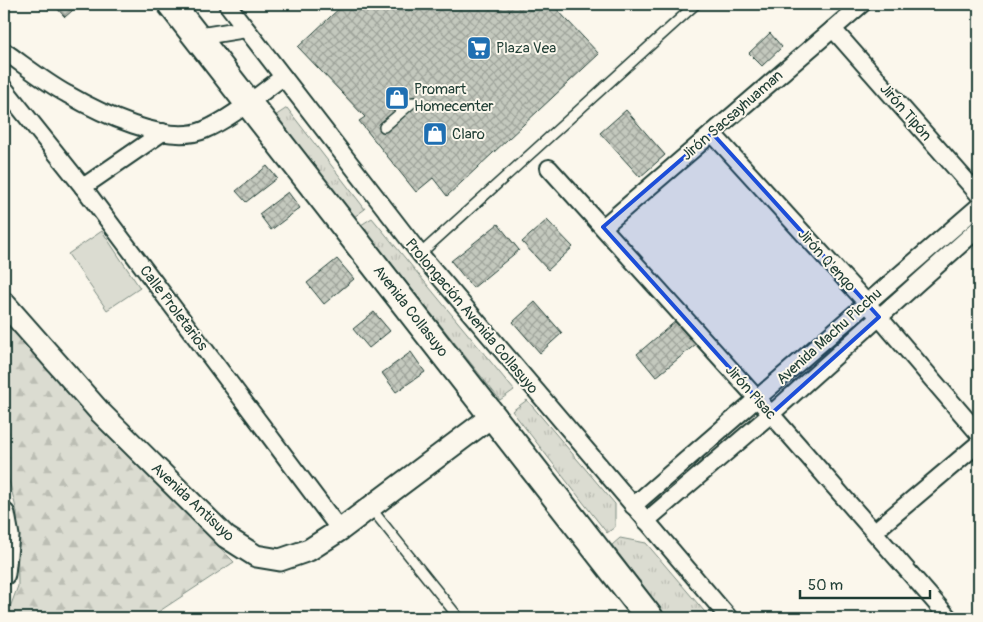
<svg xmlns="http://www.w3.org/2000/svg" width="983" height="622" font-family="Pangolin,sans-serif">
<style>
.grass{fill:url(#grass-tufts);stroke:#7d8c82}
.forest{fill:url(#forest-firs);stroke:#7d8c82}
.pitch{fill:#dbdcd1;stroke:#7d8c82}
.building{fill:url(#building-cross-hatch);stroke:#1f3d34}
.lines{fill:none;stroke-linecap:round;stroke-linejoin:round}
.service-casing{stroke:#1f3d34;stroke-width:12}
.minor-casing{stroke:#1f3d34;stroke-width:20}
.tertiary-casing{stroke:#1f3d34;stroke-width:25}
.primary-casing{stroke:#1f3d34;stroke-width:30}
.service{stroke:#fbf7ec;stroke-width:9}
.minor{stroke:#fbf7ec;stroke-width:16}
.tertiary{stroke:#fbf7ec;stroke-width:21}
.primary{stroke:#fbf7ec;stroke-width:26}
.marked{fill:#1d4ed8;fill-opacity:0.2;stroke:#1d4ed8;stroke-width:4;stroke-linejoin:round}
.labels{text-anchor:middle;stroke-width:4;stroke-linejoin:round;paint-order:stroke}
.poi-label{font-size:15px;fill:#1f3d34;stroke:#fbf7ec;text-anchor:start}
.street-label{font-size:15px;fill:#1f3d34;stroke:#fbf7ec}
</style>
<defs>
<pattern id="grass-tufts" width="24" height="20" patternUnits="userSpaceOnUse" patternTransform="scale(1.25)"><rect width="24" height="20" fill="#dbdcd1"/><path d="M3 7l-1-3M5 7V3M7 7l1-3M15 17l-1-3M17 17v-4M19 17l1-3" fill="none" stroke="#bcbeb4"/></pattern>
<pattern id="forest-firs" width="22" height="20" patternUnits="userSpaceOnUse" patternTransform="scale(1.25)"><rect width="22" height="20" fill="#dbdcd1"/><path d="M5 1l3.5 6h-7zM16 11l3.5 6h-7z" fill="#bcbeb4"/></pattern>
<pattern id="building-cross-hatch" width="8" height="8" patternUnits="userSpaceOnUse" patternTransform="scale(1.25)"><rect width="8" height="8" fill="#c4c9be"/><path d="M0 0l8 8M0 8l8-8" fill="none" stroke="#9fa49b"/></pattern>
</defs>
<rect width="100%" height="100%" fill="#fbf7ec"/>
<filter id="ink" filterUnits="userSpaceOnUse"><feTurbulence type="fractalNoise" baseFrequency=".02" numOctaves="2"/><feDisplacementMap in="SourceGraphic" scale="10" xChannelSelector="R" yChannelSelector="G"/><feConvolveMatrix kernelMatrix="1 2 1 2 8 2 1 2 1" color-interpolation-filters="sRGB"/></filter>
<g filter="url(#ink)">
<g class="grass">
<path d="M 287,108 L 365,209 L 354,217 L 275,116 Z"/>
<path d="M 372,218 L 514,390 L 500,400 L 361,225 Z"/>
<path d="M 527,400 L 615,504 L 615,527 L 607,533 L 512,411 Z"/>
<path d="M 620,538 L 646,543 L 710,618 L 668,618 L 612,545 Z"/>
</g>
<path class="forest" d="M 4,315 L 66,390 L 234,562 L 149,618 L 6,618 L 18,586 L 17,512 L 4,461 Z"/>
<path class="pitch" d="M 102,231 L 140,288 L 107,310 L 68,254 Z"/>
<g class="building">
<path d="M 53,4 L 80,4 L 65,17 Z"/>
<path d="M 344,4 L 552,4 L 599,54 L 447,196 L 433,178 L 416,192 L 359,121 L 365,117 L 298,47 Z"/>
<path d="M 770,33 L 782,47 L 762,66 L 749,53 Z"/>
<path d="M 626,110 L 665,155 L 640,177 L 600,133 Z"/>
<path d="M 267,166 L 277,178 L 246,202 L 236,191 Z"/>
<path d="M 288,192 L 300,208 L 271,230 L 259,214 Z"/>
<path d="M 547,220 L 573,247 L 548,270 L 522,242 Z"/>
<path d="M 498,224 L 519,250 L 473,288 L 451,261 Z"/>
<path d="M 337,259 L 354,279 L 324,304 L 307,283 Z"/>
<path d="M 535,302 L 562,333 L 540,353 L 513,322 Z"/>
<path d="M 374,312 L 390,331 L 369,348 L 353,329 Z"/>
<path d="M 677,320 L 696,344 L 656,377 L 637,354 Z"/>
<path d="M 411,352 L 425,372 L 396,392 L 382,373 Z"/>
</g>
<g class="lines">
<defs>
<g id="service">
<path d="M 384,127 L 413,102"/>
<path d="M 420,254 L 696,4"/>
<path d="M 370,507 L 459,618"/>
</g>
<g id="minor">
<path d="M 227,4 L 420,254 L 729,618"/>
<path d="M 833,29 L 979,195"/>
<path d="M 197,37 L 246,29"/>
<path d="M 4,51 C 24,65 45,82 67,94 C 98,112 167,146 204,130 C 232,118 258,95 283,77"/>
<path d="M 4,88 L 83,187 L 340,530"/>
<path d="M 712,133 L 866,302 L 979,434"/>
<path d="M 549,168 L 771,414 L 949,618"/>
<path d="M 83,187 L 163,132"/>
<path d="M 603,227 L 862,4"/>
<path d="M 633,506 L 979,206"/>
<path d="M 646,521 L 771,414 L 979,228"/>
<path d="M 875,531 L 979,443"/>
</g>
<g id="tertiary">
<path d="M 4,303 L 100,412 L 226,537 L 256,556 L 280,560 L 309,550 L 340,530 L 492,416"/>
<path d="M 4,514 L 8,536 L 4,574"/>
</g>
<path id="primary" d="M 171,4 L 650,618"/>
</defs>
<use href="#service" class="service-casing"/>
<use href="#minor" class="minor-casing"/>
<use href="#tertiary" class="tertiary-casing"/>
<use href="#primary" class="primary-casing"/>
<use href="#service" class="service"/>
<use href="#minor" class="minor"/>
<use href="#tertiary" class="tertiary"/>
<use href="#primary" class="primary"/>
</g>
</g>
<path class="marked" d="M 712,133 L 879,317 L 771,414 L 603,227 Z"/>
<defs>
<symbol id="supermarket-square" viewBox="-11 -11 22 22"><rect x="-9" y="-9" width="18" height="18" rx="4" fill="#1f6fb2" stroke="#fbf7ec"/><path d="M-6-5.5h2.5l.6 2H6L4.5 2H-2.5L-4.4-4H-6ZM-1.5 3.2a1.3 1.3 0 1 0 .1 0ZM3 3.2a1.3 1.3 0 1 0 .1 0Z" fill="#fff"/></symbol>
<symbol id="shop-square" viewBox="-11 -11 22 22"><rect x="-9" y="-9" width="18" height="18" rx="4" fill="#1f6fb2" stroke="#fbf7ec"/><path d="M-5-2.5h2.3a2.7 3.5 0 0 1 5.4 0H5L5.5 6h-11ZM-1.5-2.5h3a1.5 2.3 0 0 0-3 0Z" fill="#fff"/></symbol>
</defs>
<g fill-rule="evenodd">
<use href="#supermarket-square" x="465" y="34" width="28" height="28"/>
<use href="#shop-square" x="383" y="84" width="28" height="28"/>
<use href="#shop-square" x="421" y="120" width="28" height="28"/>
</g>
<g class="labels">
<g class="poi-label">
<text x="496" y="53">Plaza Vea</text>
<text x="414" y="94">Promart<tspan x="414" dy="17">Homecenter</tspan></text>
<text x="452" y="139">Claro</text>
</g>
<g class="street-label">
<text transform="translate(906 112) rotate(49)" y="5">Jirón Tipón</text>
<text transform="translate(732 115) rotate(-41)" y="5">Jirón Sacsayhuaman</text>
<text transform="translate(827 260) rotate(48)" y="5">Jirón Q'enqo</text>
<text transform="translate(174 308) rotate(53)" y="5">Calle Proletarios</text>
<text transform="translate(411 311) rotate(52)" y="5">Avenida Collasuyo</text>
<text transform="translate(472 316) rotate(50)" y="5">Prolongación Avenida Collasuyo</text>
<text transform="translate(829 336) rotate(-42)" y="5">Avenida Machu Picchu</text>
<text transform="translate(751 392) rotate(48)" y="5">Jirón Pisac</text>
<text transform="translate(193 502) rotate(43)" y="5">Avenida Antisuyo</text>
</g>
</g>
<rect width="983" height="622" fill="none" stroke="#fbf7ec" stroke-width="20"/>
<rect x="10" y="10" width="963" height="602" fill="none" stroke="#1f3d34" stroke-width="2" filter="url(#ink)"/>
<path d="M800 590v8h130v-8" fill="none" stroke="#1f3d34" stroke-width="2.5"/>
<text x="808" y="590" font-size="15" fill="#1f3d34" stroke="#fbf7ec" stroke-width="4" paint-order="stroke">50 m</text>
</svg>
